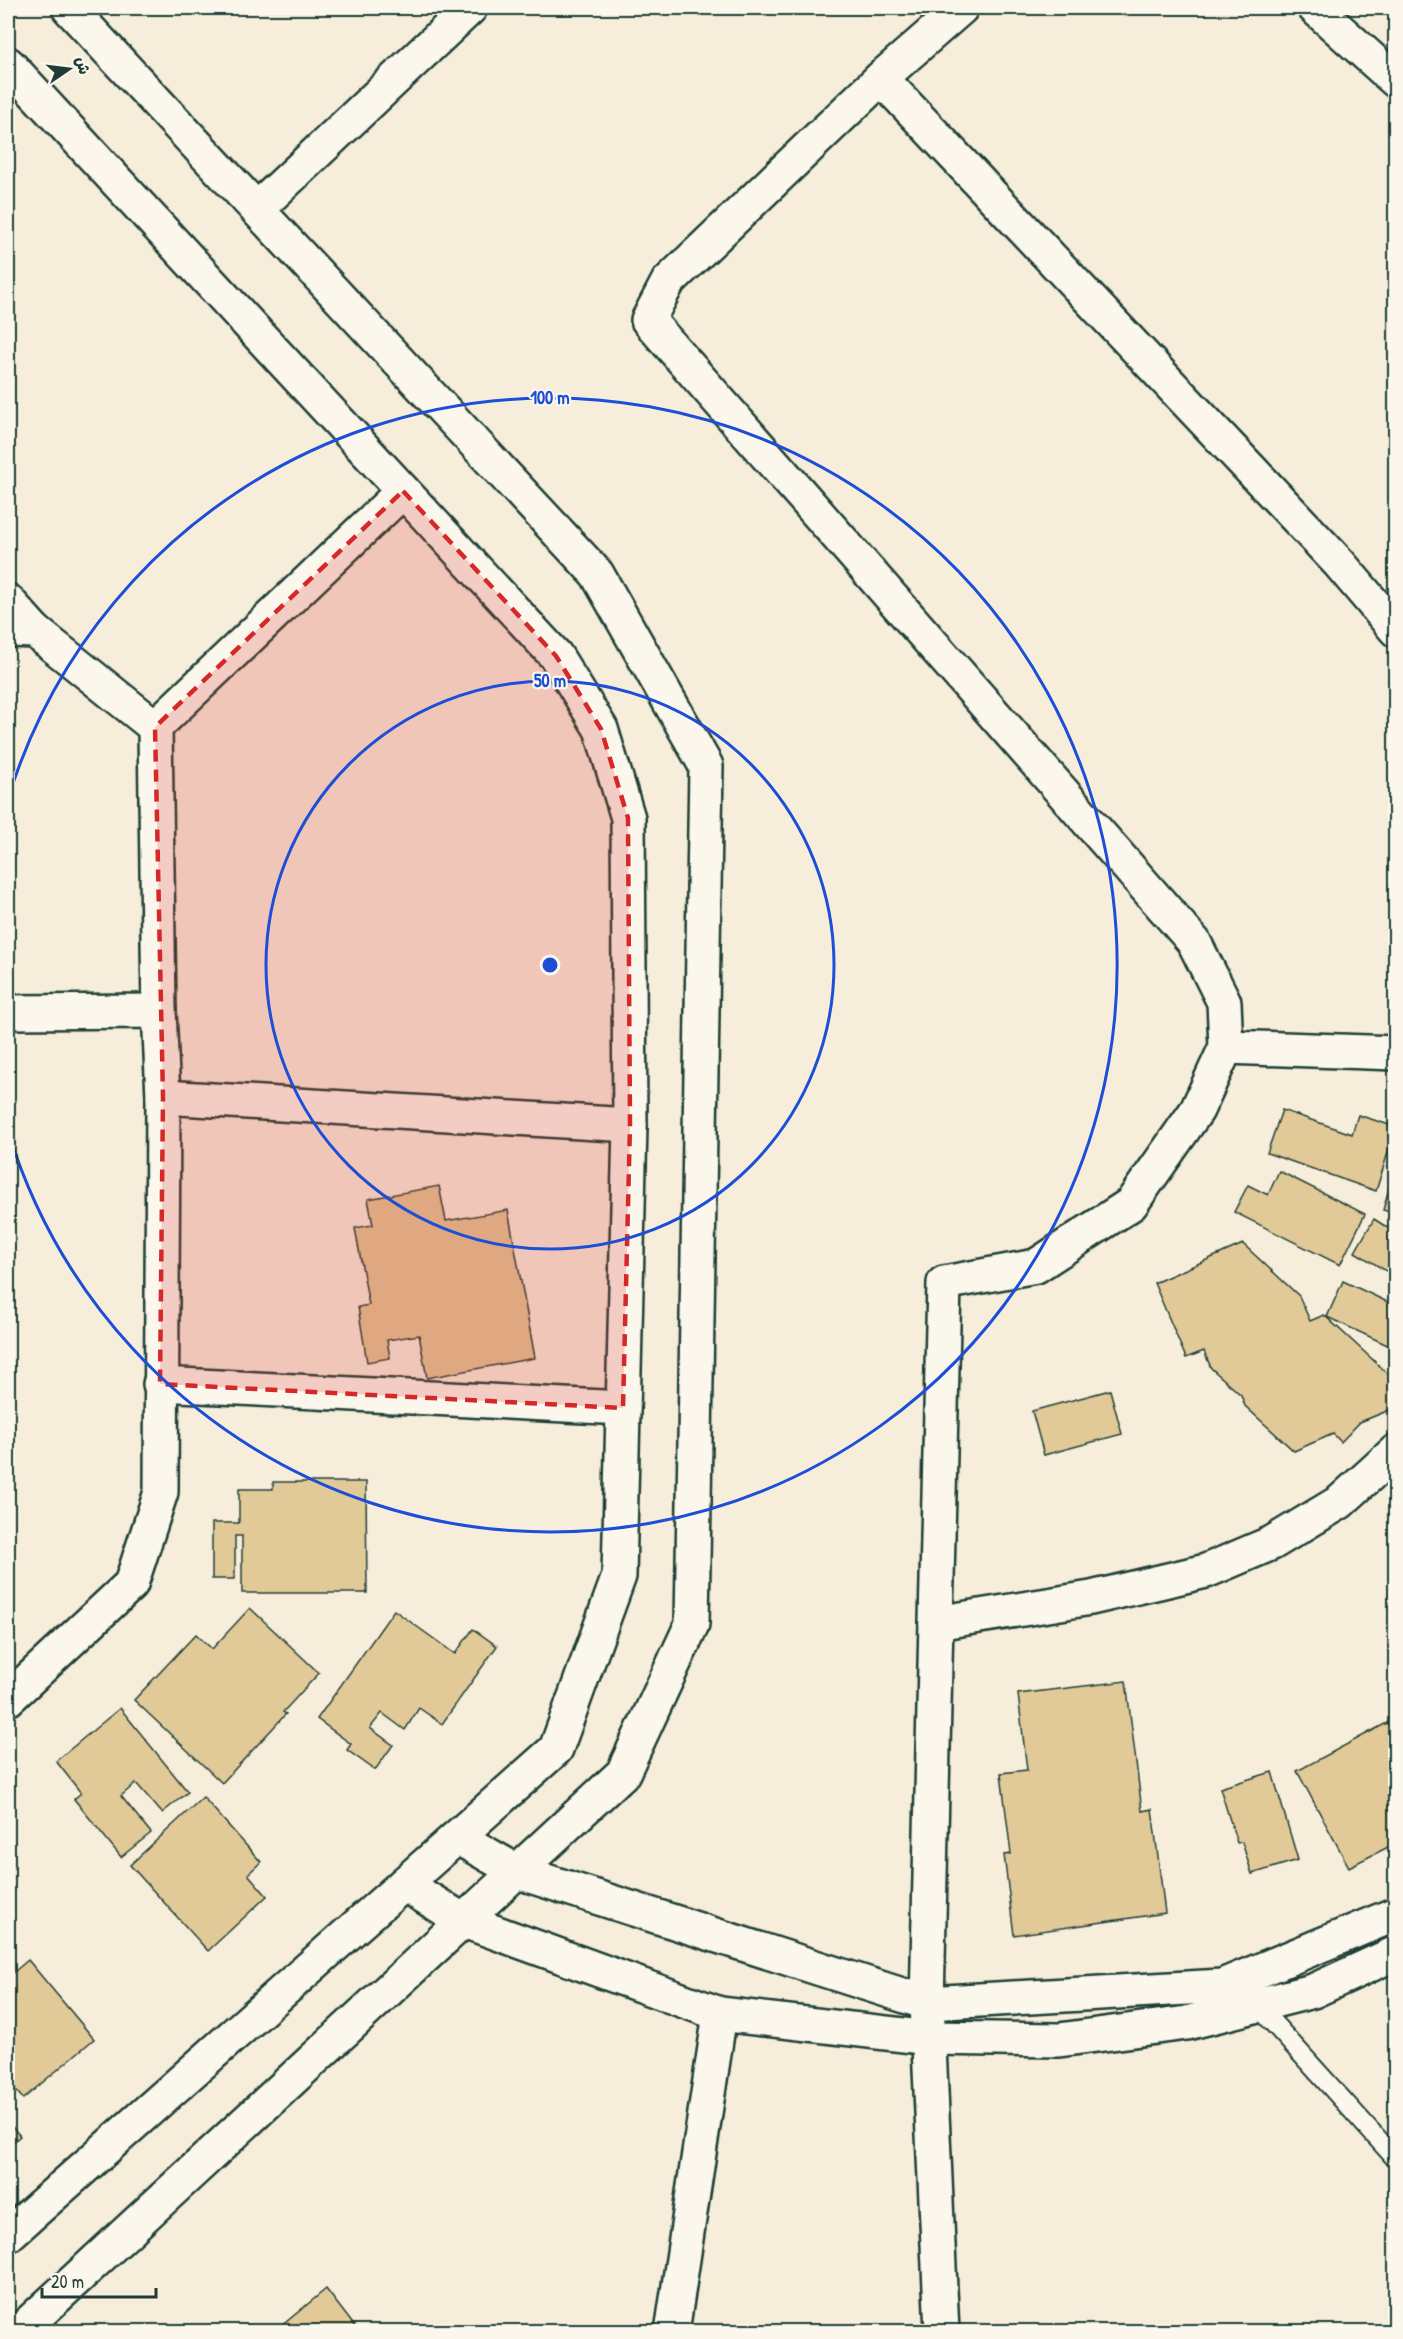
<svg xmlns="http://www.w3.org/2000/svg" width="1403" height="2339" font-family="'Patrick Hand','Playpen Sans Arabic',sans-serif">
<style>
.building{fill:#e2c998;stroke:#1f3d34;stroke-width:1.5}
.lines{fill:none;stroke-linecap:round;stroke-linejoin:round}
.lane-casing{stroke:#1f3d34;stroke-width:22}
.street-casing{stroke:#1f3d34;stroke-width:38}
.lane{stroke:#fbf7ec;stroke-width:18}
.street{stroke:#fbf7ec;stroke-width:33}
.marked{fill:#d62828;fill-opacity:0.2;stroke:#d62828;stroke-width:4.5;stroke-dasharray:12 8;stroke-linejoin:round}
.ring{fill:none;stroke:#1d4ed8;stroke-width:3}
.centre{fill:#1d4ed8;stroke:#fbf7ec;stroke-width:3}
.ring-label{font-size:18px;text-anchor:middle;font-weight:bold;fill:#1d4ed8;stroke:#fbf7ec;stroke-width:4.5;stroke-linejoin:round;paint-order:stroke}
</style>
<rect width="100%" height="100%" fill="#f6eedb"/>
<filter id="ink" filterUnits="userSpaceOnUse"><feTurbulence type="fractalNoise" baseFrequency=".0167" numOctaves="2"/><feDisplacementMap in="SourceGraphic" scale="12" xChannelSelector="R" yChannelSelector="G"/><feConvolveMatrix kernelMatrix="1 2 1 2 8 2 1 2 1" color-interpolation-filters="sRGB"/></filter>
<g filter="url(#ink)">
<g class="building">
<path d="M 1282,1110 L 1352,1134 L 1358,1115 L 1396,1127 L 1376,1191 L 1267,1153 Z"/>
<path d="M 1395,1166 L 1396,1166 L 1396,1214 L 1383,1210 Z"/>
<path d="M 1279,1171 L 1365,1214 L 1340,1265 L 1234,1212 L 1248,1185 L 1268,1195 Z"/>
<path d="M 439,1186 L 446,1221 L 508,1210 L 535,1358 L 427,1378 L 419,1335 L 387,1340 L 390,1358 L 367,1362 L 358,1307 L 369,1305 L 355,1228 L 373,1225 L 368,1199 Z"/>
<path d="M 1374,1219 L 1396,1233 L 1396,1277 L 1355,1252 Z"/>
<path d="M 1243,1244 L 1299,1296 L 1310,1321 L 1324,1315 L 1396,1381 L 1396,1405 L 1392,1409 L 1360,1422 L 1341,1442 L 1333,1434 L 1294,1451 L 1245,1406 L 1241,1395 L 1211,1368 L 1204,1351 L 1186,1358 L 1154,1283 Z"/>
<path d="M 1343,1281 L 1396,1306 L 1396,1349 L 1327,1317 Z"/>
<path d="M 1110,1390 L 1122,1434 L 1044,1455 L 1032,1411 Z"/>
<path d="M 273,1482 L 366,1482 L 367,1593 L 242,1593 L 242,1536 L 235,1536 L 235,1579 L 212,1579 L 212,1523 L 239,1523 L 239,1489 L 273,1489 Z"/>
<path d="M 250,1608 L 319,1673 L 283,1712 L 286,1714 L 222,1783 L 134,1700 L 196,1634 L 212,1649 Z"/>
<path d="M 394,1610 L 455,1654 L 473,1629 L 497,1646 L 442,1724 L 419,1708 L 405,1730 L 382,1713 L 370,1728 L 393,1745 L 375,1770 L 347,1750 L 351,1744 L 317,1719 Z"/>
<path d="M 1126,1681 L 1142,1811 L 1152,1809 L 1165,1913 L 1014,1935 L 1004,1855 L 1011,1854 L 1001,1773 L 1027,1770 L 1018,1694 Z"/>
<path d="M 120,1708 L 188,1792 L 162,1813 L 136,1783 L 121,1796 L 151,1833 L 121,1857 L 74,1799 L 81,1793 L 56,1761 Z"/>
<path d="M 1396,1718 L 1396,1843 L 1349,1867 L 1297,1771 Z"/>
<path d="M 1272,1772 L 1298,1860 L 1252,1874 L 1242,1842 L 1237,1843 L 1220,1788 Z"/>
<path d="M 203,1797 L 261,1862 L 248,1874 L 267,1896 L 208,1951 L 130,1865 Z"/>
<path d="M 28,1960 L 94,2039 L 23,2099 L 8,2081 L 8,1977 Z"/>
<path d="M 8,2122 L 20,2136 L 8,2147 Z"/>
<path d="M 326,2289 L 359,2332 L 274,2332 Z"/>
</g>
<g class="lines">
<defs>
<path id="lane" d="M 1257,2005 L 1396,2159"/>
<g id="street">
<path d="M 1315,8 L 1396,81"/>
<path d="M 8,64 L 556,656 L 601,729 L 628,818 L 630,1125 L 619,1576 L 556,1749 L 8,2235"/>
<path d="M 881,78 L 1339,563 L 1396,630"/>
<path d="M 257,209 L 470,8"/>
<path d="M 8,601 L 35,631"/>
<path d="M 8,630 L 35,631 L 155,727 L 403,491"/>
<path d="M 155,727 L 159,1011"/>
<path d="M 8,1012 L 159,1011 L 163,1097 L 161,1492 L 131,1584 L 8,1699"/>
<path d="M 1226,1047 L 1396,1053"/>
<path d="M 163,1097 L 630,1125"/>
<path d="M 160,1384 L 623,1408"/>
<path d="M 936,1623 L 1091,1598 L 1206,1571 L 1272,1543 L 1340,1502 L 1396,1451"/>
<path d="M 457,1837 L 518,1872 L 927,2003 L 1222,1986 L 1396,1914"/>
<path d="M 404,1884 L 464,1921 L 720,2014 L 930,2038 L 1059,2040 L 1187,2023 L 1313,1991 L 1396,1953"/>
<path d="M 19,2332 L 623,1773 L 692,1624 L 706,766 L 597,574 L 69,8"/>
<path d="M 672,2332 L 720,2014"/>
<path d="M 942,2332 L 927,2003 L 944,1283 L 1036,1266 L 1131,1204 L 1197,1110 L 1226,1047 L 1224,1002 L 1194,942 L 648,320 L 668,282 L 881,78 L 961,8"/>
</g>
</defs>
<use href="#lane" class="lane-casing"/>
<use href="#street" class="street-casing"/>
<use href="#lane" class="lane"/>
<use href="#street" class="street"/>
</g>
</g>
<path class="marked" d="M 403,491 L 556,656 L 601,729 L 628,818 L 630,1125 L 623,1408 L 160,1384 L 163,1097 L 155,727 Z"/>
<g class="ring">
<circle cx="550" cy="965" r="284"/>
<path d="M8 799A567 567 0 1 1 8 1131"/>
</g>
<circle cx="550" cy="965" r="9" class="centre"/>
<g class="ring-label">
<text x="550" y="404">100 m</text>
<text x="550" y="687">50 m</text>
</g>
<rect width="1403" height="2339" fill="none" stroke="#fbf7ec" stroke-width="30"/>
<rect x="15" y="15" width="1373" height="2309" fill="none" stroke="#1f3d34" stroke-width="2" filter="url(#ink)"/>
<g transform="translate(69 69) rotate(76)" stroke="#fbf7ec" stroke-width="4.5" paint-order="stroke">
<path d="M0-4.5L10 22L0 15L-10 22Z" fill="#1f3d34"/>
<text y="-9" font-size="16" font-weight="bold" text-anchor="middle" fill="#1f3d34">ش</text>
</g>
<path d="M42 2288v9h114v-9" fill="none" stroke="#1f3d34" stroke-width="3"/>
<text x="51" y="2288" font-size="18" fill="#1f3d34" stroke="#fbf7ec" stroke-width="4.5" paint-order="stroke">20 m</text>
</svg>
